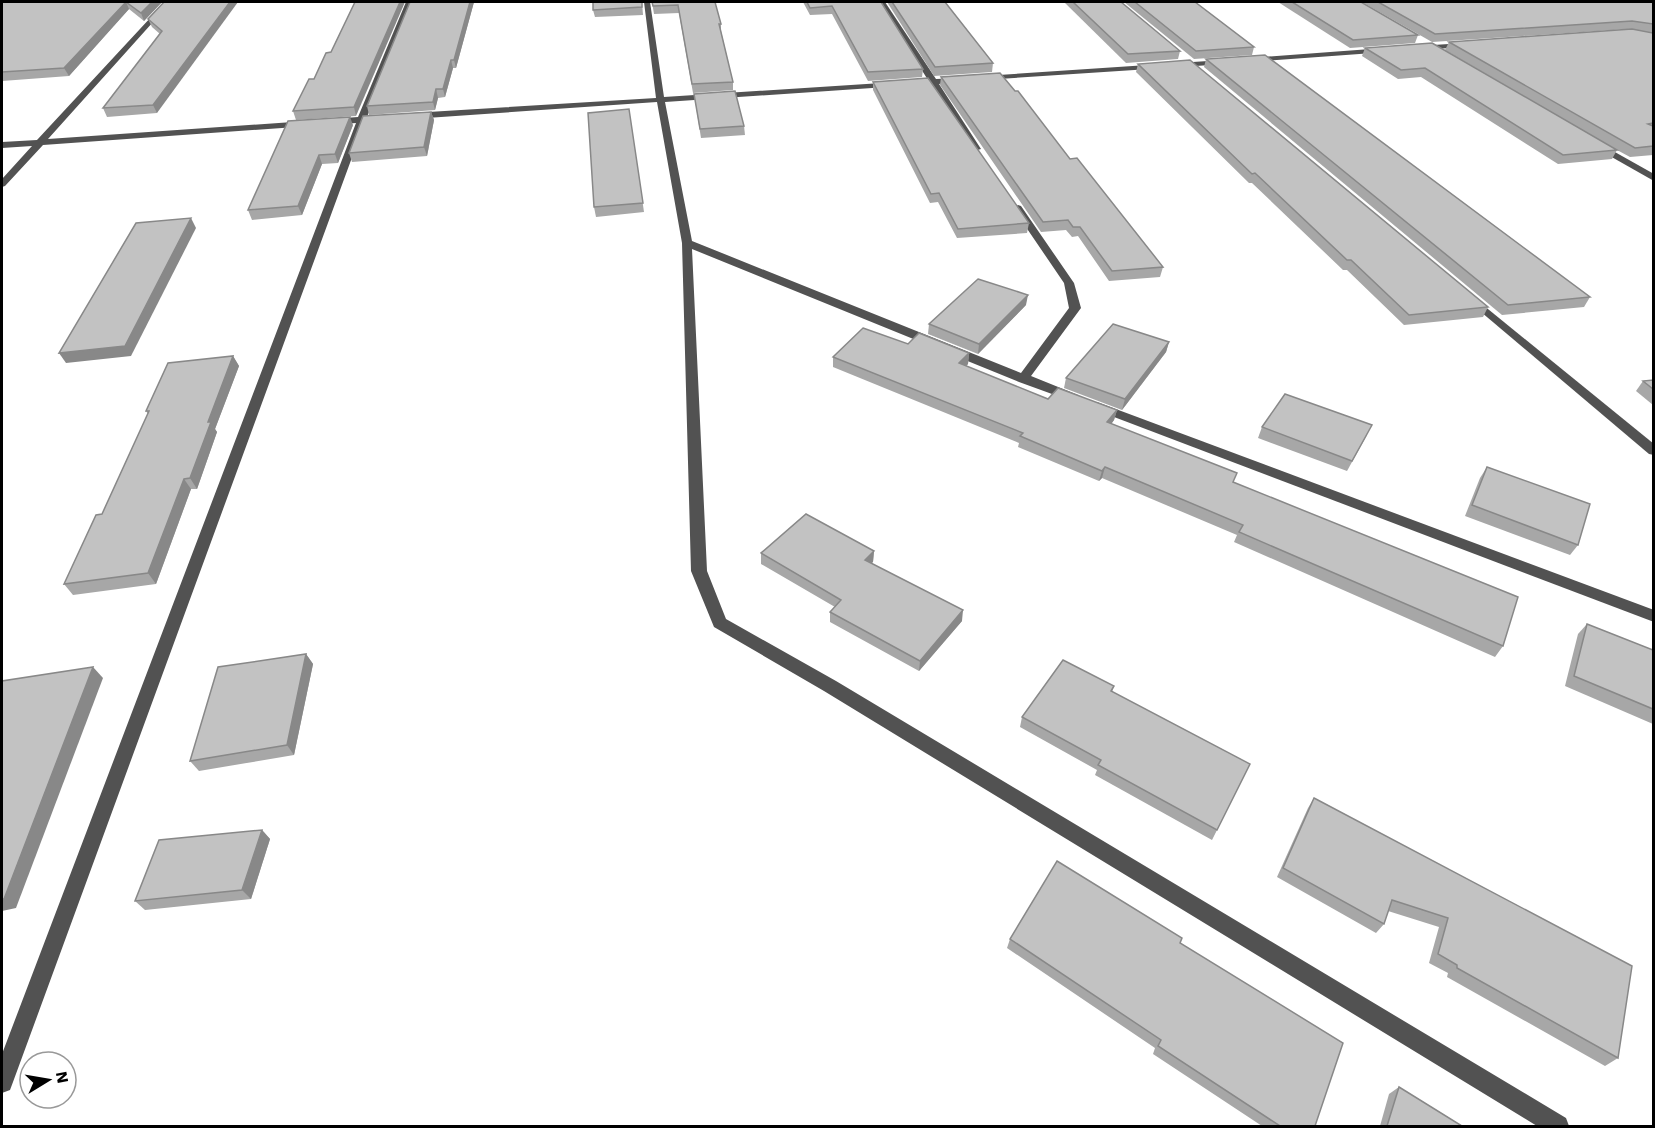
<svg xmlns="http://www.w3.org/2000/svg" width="1655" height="1128" font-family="'Work Sans',sans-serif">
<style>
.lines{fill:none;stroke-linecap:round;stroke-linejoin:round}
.minor{fill:#525252;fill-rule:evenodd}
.wall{fill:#a7a7a7}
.shaded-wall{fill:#888}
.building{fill:#c2c2c2;stroke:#888;stroke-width:1.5}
</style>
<rect width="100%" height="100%" fill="#fff"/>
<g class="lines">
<g class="minor">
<path d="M 165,2 L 171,2 L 48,139 L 307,121 L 311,124 L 310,126 L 43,145 L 5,186 L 2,187 L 2,179 L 32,146 L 2,148 L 2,142 L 37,140 Z"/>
<path d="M 406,2 L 412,2 L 367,117 L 382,115 L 386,118 L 365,122 L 13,1082 L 10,1090 L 2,1093 L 2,1054 L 356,123 L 331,125 L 327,122 L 331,119 L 358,117 Z"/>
<path d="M 644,2 L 650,2 L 664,97 L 928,80 L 879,2 L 885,2 L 936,79 L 959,78 L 963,80 L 939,84 L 981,149 L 974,151 L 931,84 L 665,102 L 692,241 L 1021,373 L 1069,308 L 1064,283 L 1013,208 L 1018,205 L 1021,206 L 1074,283 L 1081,308 L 1031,376 L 1078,395 L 1080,398 L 1074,402 L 1019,382 L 692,249 L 707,571 L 726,619 L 836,681 L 1566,1118 L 1569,1126 L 1537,1126 L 824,691 L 714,627 L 691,571 L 682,243 L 657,102 L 412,119 L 408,116 L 412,113 L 656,98 Z"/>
<path d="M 1465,43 L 1468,47 L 1417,50 L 1413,48 L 1417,46 Z"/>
<path d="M 1384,48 L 1387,52 L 1250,62 L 1246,60 L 1250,58 Z"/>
<path d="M 1223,60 L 1227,62 L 1226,64 L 983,80 L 979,78 L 983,76 Z"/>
<path d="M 1597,142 L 1654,174 L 1654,181 L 1594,147 L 1593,145 Z"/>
<path d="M 1472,296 L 1654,444 L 1654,455 L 1649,454 L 1468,301 L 1468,297 Z"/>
<path d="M 1097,402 L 1654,610 L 1654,622 L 1093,409 L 1091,406 L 1093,403 Z"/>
</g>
</g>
<g class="wall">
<path d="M 2,2 L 162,2 L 144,21 L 129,9 L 69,76 L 2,81 Z"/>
<path d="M 164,2 L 157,113 L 107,117 L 103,108 L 160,34 L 152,27 L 148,19 Z"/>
<path d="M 355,2 L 356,116 L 296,120 L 293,111 L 331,52 Z"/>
<path d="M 474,2 L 456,68 L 453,68 L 445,97 L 438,98 L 435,110 L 369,115 L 367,106 Z"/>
<path d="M 642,2 L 643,15 L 595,17 L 593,10 Z"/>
<path d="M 652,2 L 715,2 L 721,24 L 721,31 L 733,82 L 733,90 L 693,93 L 679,13 L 654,14 Z"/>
<path d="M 803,2 L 881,2 L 923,69 L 922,77 L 868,81 L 832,14 L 810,15 Z"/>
<path d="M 887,2 L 945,2 L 993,63 L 992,72 L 934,76 Z"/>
<path d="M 1064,2 L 1121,2 L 1180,51 L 1178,59 L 1126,63 Z"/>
<path d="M 1124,2 L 1195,2 L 1254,47 L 1252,55 L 1194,59 Z"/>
<path d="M 1278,2 L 1361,2 L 1418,35 L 1415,43 L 1350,48 Z"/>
<path d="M 1362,2 L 1653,2 L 1653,155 L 1630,157 L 1617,150 L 1612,159 L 1558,164 L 1421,77 L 1398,79 L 1362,56 L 1365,48 L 1432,43 L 1615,149 L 1445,50 L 1449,42 L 1632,29 L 1628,29 L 1432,42 Z"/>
<path d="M 1206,59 L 1590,297 L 1584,307 L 1502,315 L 1204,67 Z"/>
<path d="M 1138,64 L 1488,307 L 1483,317 L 1404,325 L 1347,270 L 1343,270 L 1252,183 L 1249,183 L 1136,72 Z"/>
<path d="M 941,77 L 1015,91 L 1070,159 L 1163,267 L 1160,277 L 1109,281 L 1078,236 L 1072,237 L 1066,230 L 1041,232 L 940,85 Z"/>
<path d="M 873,82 L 1029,223 L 1027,233 L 957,238 L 938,202 L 930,203 L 873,90 Z"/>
<path d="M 694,94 L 744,126 L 745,135 L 701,138 Z"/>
<path d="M 629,109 L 644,212 L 596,217 L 594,207 Z"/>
<path d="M 431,112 L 434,120 L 427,156 L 352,162 L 349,153 Z"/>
<path d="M 353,125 L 338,163 L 322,164 L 302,215 L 252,220 L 248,210 Z"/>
<path d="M 1026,305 L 978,354 L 928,334 L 929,324 Z"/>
<path d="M 1169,342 L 1166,352 L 1122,410 L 1064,388 L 1066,378 Z"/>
<path d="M 908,344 L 969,353 L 968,364 L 966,366 L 1048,399 L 1117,410 L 1114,420 L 1111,424 L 1233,482 L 1503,646 L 1495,657 L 1234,542 L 1237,535 L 1102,478 L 1099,481 L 1018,447 L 1019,443 L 833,367 L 833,357 Z"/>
<path d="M 233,356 L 239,366 L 215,429 L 217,432 L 197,489 L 191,489 L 156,584 L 73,595 L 64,584 L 102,514 L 148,414 L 146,411 Z"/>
<path d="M 1653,380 L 1653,405 L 1636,391 L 1643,381 Z"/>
<path d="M 1262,427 L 1367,435 L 1347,471 L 1258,438 Z"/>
<path d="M 1487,467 L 1578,545 L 1570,555 L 1465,516 L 1480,478 Z"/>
<path d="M 874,551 L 873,562 L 871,563 L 962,621 L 919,671 L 830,622 L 830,612 L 835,607 L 761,564 L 761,553 Z"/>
<path d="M 1587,624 L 1653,650 L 1653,724 L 1565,686 L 1578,634 Z"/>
<path d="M 306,654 L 313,664 L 294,755 L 199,771 L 190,761 Z"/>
<path d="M 1114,686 L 1112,692 L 1217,830 L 1212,840 L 1095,775 L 1097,770 L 1020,727 L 1022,717 Z"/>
<path d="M 1314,798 L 1618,1058 L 1605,1066 L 1447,977 L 1448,973 L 1429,963 L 1439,927 L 1388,911 L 1384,924 L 1376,933 L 1277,877 L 1308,808 Z"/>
<path d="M 262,830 L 270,839 L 251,899 L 145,910 L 135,901 Z"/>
<path d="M 1010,939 L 1180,943 L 1315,1126 L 1262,1126 L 1153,1054 L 1155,1048 L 1007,948 Z"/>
<path d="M 1399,1087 L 1462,1126 L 1380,1126 L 1389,1094 Z"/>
</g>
<g class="shaded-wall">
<path d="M 126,2 L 129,9 L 69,76 L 64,68 Z"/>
<path d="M 152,2 L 162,2 L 144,21 L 141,13 Z"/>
<path d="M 230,2 L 238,2 L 157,113 L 153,105 Z"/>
<path d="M 400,2 L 405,2 L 356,116 L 354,107 Z"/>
<path d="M 470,2 L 474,2 L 456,68 L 454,60 Z"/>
<path d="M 451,60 L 453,68 L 445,97 L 443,89 Z"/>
<path d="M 436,89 L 438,98 L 435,110 L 433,102 Z"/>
<path d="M 431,112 L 434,120 L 427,156 L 424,147 Z"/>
<path d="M 350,117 L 353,125 L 338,163 L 335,154 Z"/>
<path d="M 319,155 L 322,164 L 302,215 L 298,206 Z"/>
<path d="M 191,218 L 196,228 L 131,356 L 66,363 L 59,353 Z"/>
<path d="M 1028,295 L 1026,305 L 978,354 L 979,344 Z"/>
<path d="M 1169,342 L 1166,352 L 1122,410 L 1125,399 Z"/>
<path d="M 969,353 L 968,364 L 958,374 L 959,363 Z"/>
<path d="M 233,356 L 239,366 L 215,429 L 217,432 L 197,489 L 190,478 L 208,422 Z"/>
<path d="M 1117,410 L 1114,420 L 1105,433 L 1107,422 Z"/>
<path d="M 1105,467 L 1102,478 L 1099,481 L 1102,471 Z"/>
<path d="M 184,479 L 191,489 L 156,584 L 148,573 Z"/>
<path d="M 874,551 L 873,562 L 864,570 L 865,560 Z"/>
<path d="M 963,610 L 962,621 L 919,671 L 920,661 Z"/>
<path d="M 306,654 L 313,664 L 294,755 L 287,745 Z"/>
<path d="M 93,667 L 103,678 L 16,908 L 2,911 L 2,899 Z"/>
<path d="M 262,830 L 270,839 L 251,899 L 242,890 Z"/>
</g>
<g class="building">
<path d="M 2,2 L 126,2 L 64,68 L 2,72 Z"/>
<path d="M 126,2 L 152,2 L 141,13 Z"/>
<path d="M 164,2 L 230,2 L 153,105 L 103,108 L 162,31 L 148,19 Z"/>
<path d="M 355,2 L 400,2 L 354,107 L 293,111 L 309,79 L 314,79 L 326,53 L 331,52 Z"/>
<path d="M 410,2 L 470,2 L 454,60 L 451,60 L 443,89 L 436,89 L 433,102 L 367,106 Z"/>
<path d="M 593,2 L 642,2 L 642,7 L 593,10 Z"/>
<path d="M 652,2 L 715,2 L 721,24 L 719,24 L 733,82 L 692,84 L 678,5 L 653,6 Z"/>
<path d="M 807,2 L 881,2 L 923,69 L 868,72 L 832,6 L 810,8 Z"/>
<path d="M 892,2 L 945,2 L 993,63 L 935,67 Z"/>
<path d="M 1073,2 L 1121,2 L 1180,51 L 1128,54 Z"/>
<path d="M 1135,2 L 1195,2 L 1254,47 L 1196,51 Z"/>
<path d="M 1292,2 L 1361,2 L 1418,35 L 1353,40 Z"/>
<path d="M 1378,2 L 1653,2 L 1653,24 L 1632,21 L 1435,34 Z"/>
<path d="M 1632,29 L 1653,33 L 1653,123 L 1648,124 L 1653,126 L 1653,146 L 1635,148 L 1449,42 Z"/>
<path d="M 1432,43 L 1617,150 L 1563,155 L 1425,68 L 1401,70 L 1365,48 Z"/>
<path d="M 1265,55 L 1590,297 L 1508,305 L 1206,59 Z"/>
<path d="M 1190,60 L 1488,307 L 1409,315 L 1351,260 L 1347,260 L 1255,173 L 1252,174 L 1138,64 Z"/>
<path d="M 1000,73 L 1015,91 L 1018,91 L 1070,159 L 1077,158 L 1163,267 L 1112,271 L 1080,227 L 1073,227 L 1068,220 L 1043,222 L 941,77 Z"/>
<path d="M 928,78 L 1029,223 L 958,229 L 939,193 L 931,194 L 873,82 Z"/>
<path d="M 735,91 L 744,126 L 700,129 L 694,94 Z"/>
<path d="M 629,109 L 643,203 L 594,207 L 588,113 Z"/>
<path d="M 431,112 L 424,147 L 349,153 L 363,116 Z"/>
<path d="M 350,117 L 335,154 L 319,155 L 298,206 L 248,210 L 288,121 Z"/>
<path d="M 191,218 L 125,346 L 59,353 L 136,223 Z"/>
<path d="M 978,279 L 1028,295 L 979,344 L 929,324 Z"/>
<path d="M 1113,324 L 1169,342 L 1125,399 L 1066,378 Z"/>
<path d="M 863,328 L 908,344 L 919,333 L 969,353 L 959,363 L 1048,399 L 1058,388 L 1117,410 L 1107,422 L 1237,473 L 1233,482 L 1518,597 L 1503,646 L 1239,532 L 1243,525 L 1105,467 L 1102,471 L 1020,436 L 1023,433 L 833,357 Z"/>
<path d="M 233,356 L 208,422 L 211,422 L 190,478 L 184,479 L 148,573 L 64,584 L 96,515 L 102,514 L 149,411 L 146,411 L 168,363 Z"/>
<path d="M 1653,380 L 1653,389 L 1643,381 Z"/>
<path d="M 1285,394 L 1372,425 L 1352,461 L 1262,427 Z"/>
<path d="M 1487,467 L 1590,504 L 1578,545 L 1472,505 Z"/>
<path d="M 806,514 L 874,551 L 865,560 L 963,610 L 920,661 L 830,612 L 841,600 L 761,553 Z"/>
<path d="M 1587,624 L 1653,650 L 1653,709 L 1574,676 Z"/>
<path d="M 306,654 L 287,745 L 190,761 L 218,667 Z"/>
<path d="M 1063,660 L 1114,686 L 1111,691 L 1250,764 L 1217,830 L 1098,765 L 1101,760 L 1022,717 Z"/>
<path d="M 93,667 L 4,899 L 2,899 L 2,681 Z"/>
<path d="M 1314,798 L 1632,966 L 1618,1058 L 1457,968 L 1457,965 L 1438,954 L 1448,918 L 1392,900 L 1384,924 L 1283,868 Z"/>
<path d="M 262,830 L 242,890 L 135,901 L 159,840 Z"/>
<path d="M 1057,861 L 1182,938 L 1180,943 L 1343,1043 L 1315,1126 L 1280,1126 L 1158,1046 L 1161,1040 L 1010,939 Z"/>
<path d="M 1399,1087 L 1462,1126 L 1387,1126 Z"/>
</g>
<rect width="1655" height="1128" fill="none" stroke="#000000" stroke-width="6"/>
<g transform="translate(48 1080) rotate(79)"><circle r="28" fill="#ffffff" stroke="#999999" stroke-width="1.5"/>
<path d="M0-4.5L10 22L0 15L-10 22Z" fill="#000000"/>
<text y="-9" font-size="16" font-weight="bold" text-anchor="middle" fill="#000000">N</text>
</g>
</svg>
